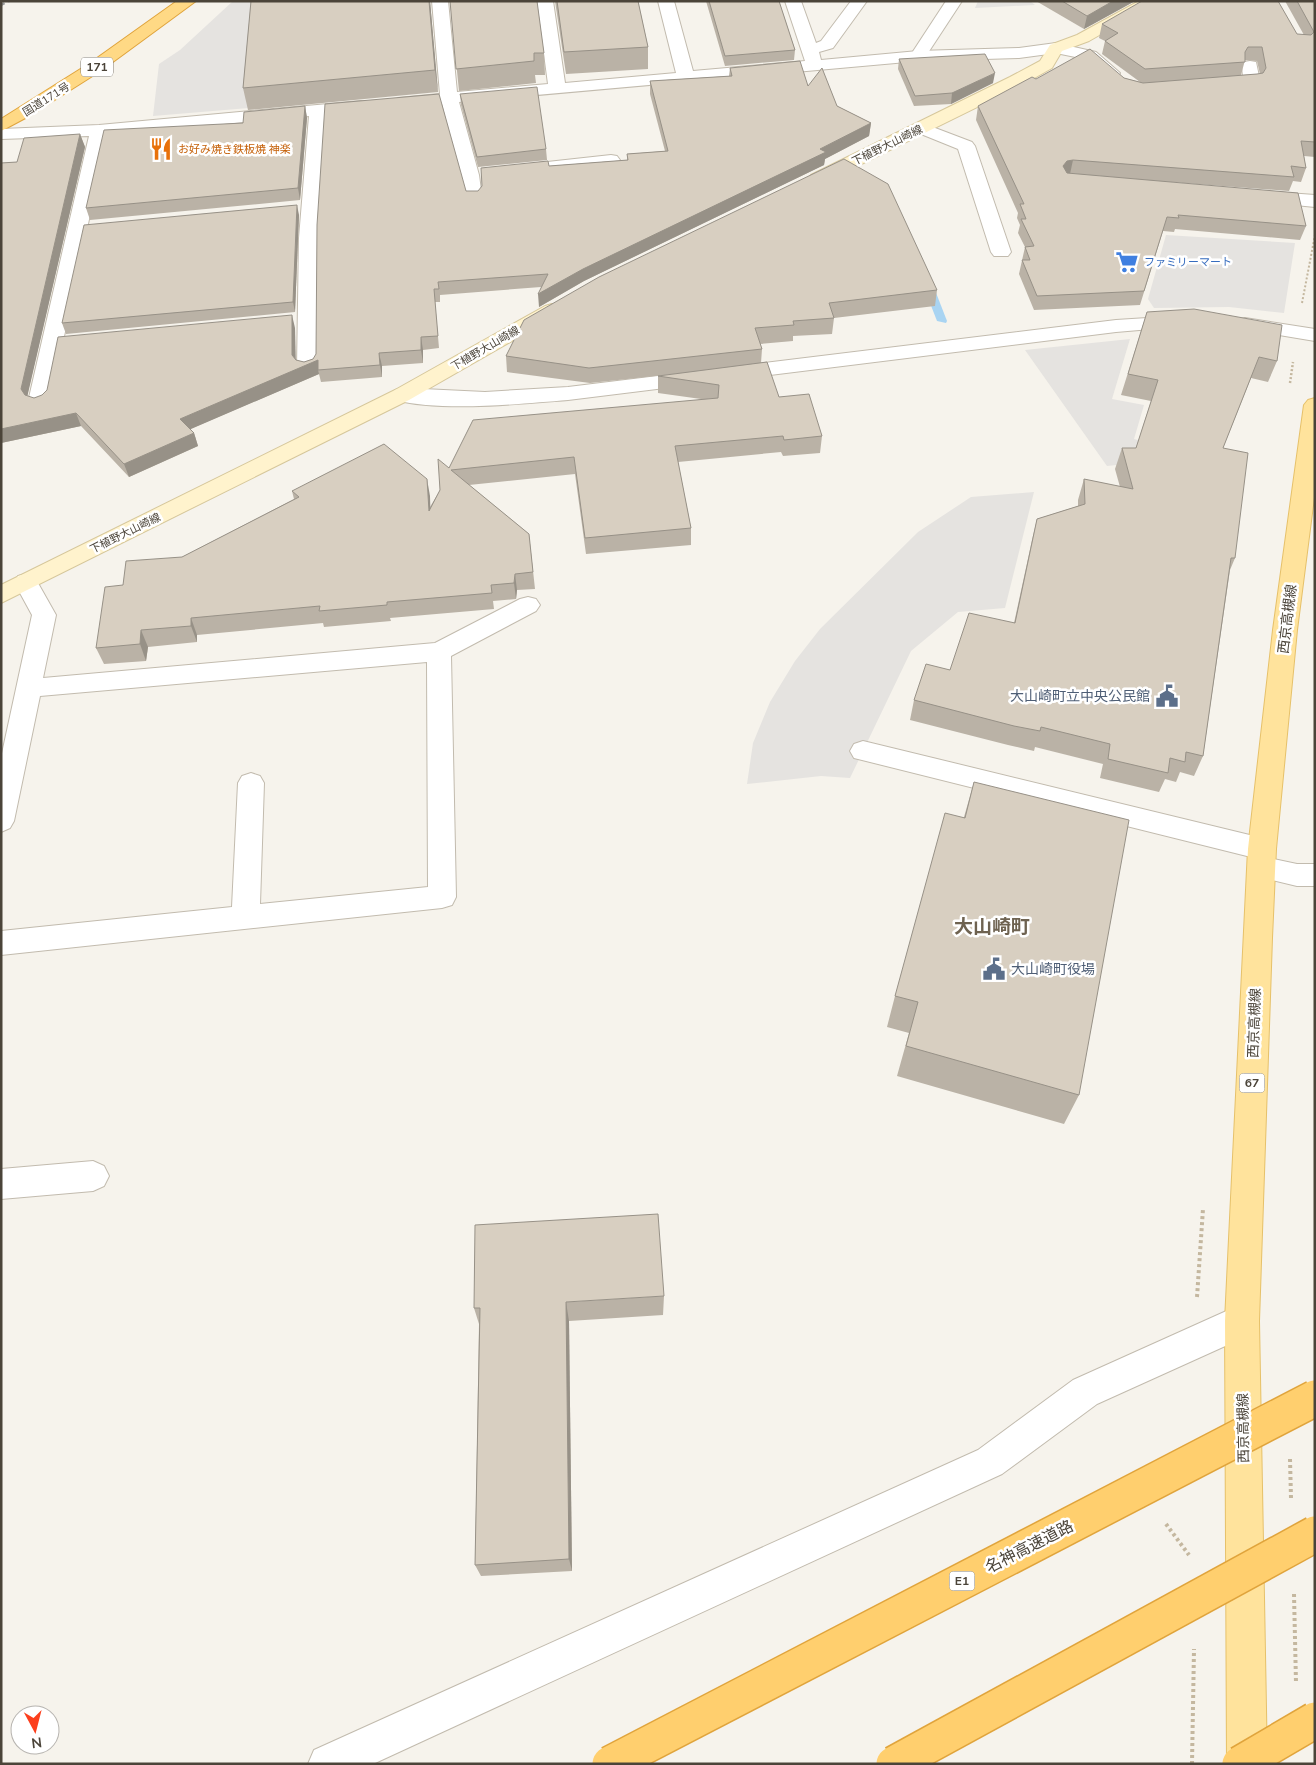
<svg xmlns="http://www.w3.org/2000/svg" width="1316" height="1765" font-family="'Nunito Sans','Noto Sans JP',sans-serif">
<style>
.parking{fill:#e5e3e0}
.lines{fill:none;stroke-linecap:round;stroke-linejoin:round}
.stream{fill:#a9d4f2;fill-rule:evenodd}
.service-casing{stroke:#c2bbae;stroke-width:2}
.minor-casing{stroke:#c2bbae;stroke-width:2}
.tertiary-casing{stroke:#c2bbae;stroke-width:2}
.secondary-casing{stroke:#d6c79b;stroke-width:2}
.primary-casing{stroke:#e6c16a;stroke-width:2}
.trunk-casing{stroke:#e0a43c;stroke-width:2}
.path-far2{stroke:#c4b79f;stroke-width:2;stroke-dasharray:2 2;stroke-linecap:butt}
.path-far1{stroke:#c4b79f;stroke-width:2.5;stroke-dasharray:2 2;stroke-linecap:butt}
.path{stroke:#c4b79f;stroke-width:4;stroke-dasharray:3 3;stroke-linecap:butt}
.service{fill:#fff;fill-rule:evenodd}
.minor{fill:#fff;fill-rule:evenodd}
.tertiary{fill:#fff;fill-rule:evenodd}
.secondary{fill:#fff3cd;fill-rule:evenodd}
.primary{fill:#ffe39c;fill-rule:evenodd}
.trunk{fill:#ffd985;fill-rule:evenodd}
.rail{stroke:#9a9a9a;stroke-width:2.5;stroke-dasharray:4 4;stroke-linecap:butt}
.motorway-bridge-casing{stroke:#e0a43c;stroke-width:38;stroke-linecap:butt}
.motorway-bridge{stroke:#ffcf6e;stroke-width:35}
.wall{fill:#bab2a6;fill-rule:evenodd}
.shaded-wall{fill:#979187}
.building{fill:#d8cfc1;stroke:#979187}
.labels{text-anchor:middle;stroke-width:5;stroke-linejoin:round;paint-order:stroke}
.far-street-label{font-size:11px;fill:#4b4439;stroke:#fff}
.far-food-label{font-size:11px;fill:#c56008;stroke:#fff;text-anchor:start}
.far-shop-label{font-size:11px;fill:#366cbe;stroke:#fff;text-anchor:start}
.shield{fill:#fff;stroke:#817c74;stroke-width:1}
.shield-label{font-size:12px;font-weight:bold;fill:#4b4439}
.street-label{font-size:14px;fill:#4b4439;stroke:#fff}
.service-label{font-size:14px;fill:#4e5e75;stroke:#fff;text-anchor:end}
.near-street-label{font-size:16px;fill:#4b4439;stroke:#fff}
.district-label{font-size:19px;font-weight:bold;fill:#6e6250;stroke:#fff}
</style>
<rect width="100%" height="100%" fill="#f6f3ec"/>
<g class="parking">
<path d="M 233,1 L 384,1 L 249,108 L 153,116 L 159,64 L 180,50 Z"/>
<path d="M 978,1 L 1030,1 L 1035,5 L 975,8 Z"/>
<path d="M 1166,235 L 1295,243 L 1284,313 L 1229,307 L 1154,308 L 1148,299 Z"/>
<path d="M 1130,339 L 1112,399 L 1144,405 L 1134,439 L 1161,446 L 1154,461 L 1107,466 L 1025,350 Z"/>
<path d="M 1034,492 L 1005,608 L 958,612 L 911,651 L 850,778 L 821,776 L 747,784 L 753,743 L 770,702 L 795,661 L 820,629 L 918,532 L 971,497 Z"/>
</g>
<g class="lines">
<path class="stream" d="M 925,283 L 933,285 L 947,321 L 946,323 L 937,321 L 923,285 Z"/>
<defs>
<path id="service" d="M 863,741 L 1262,838 L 1272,841 L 1276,849 L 1269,858 L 1297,864 L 1315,864 L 1315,886 L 1297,886 L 1252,875 L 1248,867 L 1255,858 L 854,758 L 850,751 L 854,744 Z"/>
<g id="minor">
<path d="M 432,1 L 448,1 L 457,92 L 548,84 L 537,1 L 553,1 L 565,83 L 676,73 L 658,1 L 674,1 L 693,71 L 805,61 L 785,1 L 801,1 L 816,43 L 821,41 L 851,1 L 867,1 L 833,48 L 819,52 L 821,60 L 918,51 L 1019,48 L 1056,43 L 1096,52 L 1120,73 L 1118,77 L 1106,77 L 1085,59 L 1056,53 L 1019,58 L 918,61 L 459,102 L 479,175 L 482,198 L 479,202 L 467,202 L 442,104 L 404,107 L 398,106 L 395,102 L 398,98 L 440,94 Z"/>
<path d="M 1250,61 L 1256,62 L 1260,81 L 1258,85 L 1222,88 L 1216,87 L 1214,83 L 1216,79 L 1243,77 L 1242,66 L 1244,62 Z"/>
<path d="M 361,101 L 367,102 L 370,106 L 367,110 L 326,114 L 318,238 L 317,367 L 314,371 L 307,373 L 300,371 L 297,367 L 299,238 L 309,116 L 107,135 L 50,402 L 46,407 L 39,409 L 32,407 L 28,402 L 89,136 L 1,139 L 1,129 L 99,125 Z"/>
<path d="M 922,123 L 972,142 L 975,146 L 1011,252 L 1008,256 L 994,256 L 991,252 L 958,149 L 916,132 L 913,128 L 916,124 Z"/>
<path d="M 611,155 L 617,156 L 620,160 L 617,164 L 538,173 L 532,172 L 529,168 L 532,164 L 538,163 Z"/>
<path d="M 1261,191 L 1315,195 L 1315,207 L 1255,201 L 1252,197 L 1255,193 Z"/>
<path d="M 26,574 L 34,576 L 56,615 L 43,678 L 435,643 L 520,599 L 528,597 L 536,599 L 540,605 L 536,611 L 451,656 L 456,897 L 452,905 L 442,908 L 1,955 L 1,931 L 232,907 L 238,783 L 242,776 L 251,773 L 260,776 L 264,783 L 260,904 L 428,887 L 427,662 L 40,696 L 14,821 L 10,828 L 1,832 L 1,758 L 32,615 L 14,582 L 18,576 Z"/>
<path d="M 93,1161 L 104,1166 L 109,1176 L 104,1186 L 93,1191 L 1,1199 L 1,1169 Z"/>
<path d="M 1242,1304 L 1254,1309 L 1259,1321 L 1254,1333 L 1097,1404 L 1002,1474 L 373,1764 L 308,1764 L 314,1750 L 978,1450 L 1073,1380 Z"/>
</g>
<g id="tertiary">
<path d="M 946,1 L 962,1 L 924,59 L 912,59 L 910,56 Z"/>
<path d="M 1179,316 L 1186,318 L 1189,322 L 1186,326 L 1116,332 L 568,400 C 519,404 442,412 395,400 L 392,395 L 395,390 L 402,388 L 485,392 L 568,387 L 1116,320 Z"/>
<path d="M 1245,318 L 1315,329 L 1315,341 L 1238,328 L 1235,324 L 1238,320 Z"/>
</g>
<g id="secondary">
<path d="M 1139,1 L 1159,1 L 1089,41 L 1062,51 L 1052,68 L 1022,85 L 823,183 L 811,183 L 808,179 L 811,175 L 1010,77 L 1040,61 L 1050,45 L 1077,35 Z"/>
<path d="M 552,304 L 559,306 L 562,310 L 559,314 L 409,400 L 1,603 L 1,585 L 395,390 L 545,306 Z"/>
</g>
<path id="primary" d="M 1315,398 L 1315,490 L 1297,630 L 1276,849 L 1272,938 L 1259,1321 L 1267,1764 L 1227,1764 L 1225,1321 L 1248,849 L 1273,630 L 1304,405 L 1308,400 Z"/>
<path id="trunk" d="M 177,1 L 196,1 L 102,70 L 31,115 L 1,131 L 1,119 L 90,63 Z"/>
</defs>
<use href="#service" class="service-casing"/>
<use href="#minor" class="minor-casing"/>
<use href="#tertiary" class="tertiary-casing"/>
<use href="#secondary" class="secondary-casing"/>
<use href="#primary" class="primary-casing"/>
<use href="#trunk" class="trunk-casing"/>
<path class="path-far2" d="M 1302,303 L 1315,235"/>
<path class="path-far1" d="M 1290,383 L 1293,362"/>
<g class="path">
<path d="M 1197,1297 L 1203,1209"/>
<path d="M 1290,1459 L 1291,1498"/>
<path d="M 1166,1524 L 1189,1555"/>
<path d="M 1294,1594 L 1296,1683"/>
<path d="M 1192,1764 L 1194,1649"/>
</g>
<use href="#service" class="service"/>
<use href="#minor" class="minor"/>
<use href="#tertiary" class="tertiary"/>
<use href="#secondary" class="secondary"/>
<use href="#primary" class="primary"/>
<use href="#trunk" class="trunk"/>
<path class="rail" d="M 1,5 L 9,1"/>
<defs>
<g id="motorway-bridge">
<path d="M 610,1764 L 1315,1398"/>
<path d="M 894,1764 L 1315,1534"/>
<path d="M 1240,1764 L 1315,1720"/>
</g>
</defs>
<use href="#motorway-bridge" class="motorway-bridge-casing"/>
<use href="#motorway-bridge" class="motorway-bridge"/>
</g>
<g class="wall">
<path d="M 251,1 L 430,1 L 438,92 L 248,110 L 243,88 Z"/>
<path d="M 450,1 L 544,53 L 545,75 L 535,75 L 536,83 L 459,91 Z"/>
<path d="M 555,1 L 638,1 L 648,47 L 648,69 L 566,74 Z"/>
<path d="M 706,1 L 779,1 L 795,50 L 794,60 L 725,66 Z"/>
<path d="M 1036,1 L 1135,1 L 1084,29 Z"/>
<path d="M 1285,1 L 1315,1 L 1315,157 L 1304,156 L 1306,168 L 1301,182 L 1293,181 L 1289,191 L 1170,182 L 1306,226 L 1300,240 L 1175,229 L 1174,232 L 1163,231 L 1140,305 L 1034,310 L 1019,274 L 1025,247 L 1018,233 L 1020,225 L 1017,218 L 1018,213 L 976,120 L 978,106 L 1036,79 L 1124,78 L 1140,82 L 1102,54 L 1105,41 L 1099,38 L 1102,24 L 1304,35 ZM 1245,60 L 1257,61 L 1260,74 L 1241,75 Z"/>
<path d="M 899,59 L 993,83 L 951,104 L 914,106 L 898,69 Z"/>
<path d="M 730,68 L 808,86 L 837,106 L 871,123 L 869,136 L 825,159 L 824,165 L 584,281 L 539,307 L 541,287 L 440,295 L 440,302 L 435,302 L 439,348 L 423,350 L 423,363 L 382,366 L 382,377 L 321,382 L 319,374 L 190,429 L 194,433 L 198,446 L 129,477 L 81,426 L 1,443 L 1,163 L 17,162 L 80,134 L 85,147 L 27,396 L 34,398 L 295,328 L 295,359 L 296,360 L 304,362 L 313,359 L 466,191 L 478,191 L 549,166 L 627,160 L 627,154 L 665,151 L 650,94 L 650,81 L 729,76 Z"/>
<path d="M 460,94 L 546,149 L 547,160 L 478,167 L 461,105 Z"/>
<path d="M 305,106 L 307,118 L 300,200 L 90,220 L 86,208 L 243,123 Z"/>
<path d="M 299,215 L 295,312 L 66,334 L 62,323 Z"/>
<path d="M 937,290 L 935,306 L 834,318 L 832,334 L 793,336 L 793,341 L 760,344 L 762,349 L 761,363 L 779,397 L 822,436 L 820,453 L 783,456 L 781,452 L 678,462 L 691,528 L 691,545 L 586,554 L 575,474 L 469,485 L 529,534 L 535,589 L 517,590 L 516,599 L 493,601 L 494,609 L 390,618 L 391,621 L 324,627 L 323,623 L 197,635 L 197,642 L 148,647 L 146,661 L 104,664 L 96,648 L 123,585 L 182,557 L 294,499 L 292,491 L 430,496 L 430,507 L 440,490 L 449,468 L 701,399 L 658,393 L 658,376 L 683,373 L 590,383 L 507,372 L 506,356 L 524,320 Z"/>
<path d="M 1147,312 L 1277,361 L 1268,382 L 1251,378 L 1223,448 L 1235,558 L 1230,570 L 1203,756 L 1194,776 L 1180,772 L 1176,782 L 1165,779 L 1159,792 L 1100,778 L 1103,764 L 1035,747 L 1034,751 L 1008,745 L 910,720 L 914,700 L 950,670 L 1014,623 L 1032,540 L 1037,519 L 1078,506 L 1078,500 L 1084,479 L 1120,487 L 1115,469 L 1122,448 L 1136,448 L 1151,401 L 1121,395 Z"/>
<path d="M 974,782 L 1079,1095 L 1064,1124 L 897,1076 L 909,1033 L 887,1027 L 895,996 L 964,817 Z"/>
<path d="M 664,1296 L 663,1315 L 569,1321 L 572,1571 L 481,1576 L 475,1565 L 479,1324 L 474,1308 Z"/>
</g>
<g class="shaded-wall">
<path d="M 429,1 L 430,1 L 438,92 L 435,70 Z"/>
<path d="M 1113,1 L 1135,1 L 1084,29 L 1087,16 Z"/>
<path d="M 995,73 L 993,83 L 951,104 L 952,93 Z"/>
<path d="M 305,106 L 307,118 L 300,200 L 298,188 Z"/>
<path d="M 871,123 L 869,136 L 825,159 L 824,165 L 584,281 L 539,307 L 538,294 L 583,269 L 820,149 Z"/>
<path d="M 80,134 L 85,147 L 26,402 L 21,389 Z"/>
<path d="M 1073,160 L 1070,174 L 1064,175 L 1063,166 L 1067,161 Z"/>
<path d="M 297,205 L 299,215 L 295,312 L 293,302 Z"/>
<path d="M 292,315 L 295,328 L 296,368 L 292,355 Z"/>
<path d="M 421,337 L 423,350 L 423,363 L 421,350 Z"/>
<path d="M 379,353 L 382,366 L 382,377 L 380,365 Z"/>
<path d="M 318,360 L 318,370 L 319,374 L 184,432 L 180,419 Z"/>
<path d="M 76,413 L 81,426 L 1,443 L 1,429 Z"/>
<path d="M 194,433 L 198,446 L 129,477 L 124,464 Z"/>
<path d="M 427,479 L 430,496 L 431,527 L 429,511 Z"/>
<path d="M 515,574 L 517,590 L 516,599 L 514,583 Z"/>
<path d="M 191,618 L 197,635 L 197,642 L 191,626 Z"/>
<path d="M 141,630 L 148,647 L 146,661 L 140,644 Z"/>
<path d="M 566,1302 L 569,1321 L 572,1571 L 569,1559 Z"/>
</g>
<g class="building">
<path d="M 251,1 L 429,1 L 435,70 L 243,88 Z"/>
<path d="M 450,1 L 537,1 L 544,53 L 534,53 L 534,61 L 456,69 Z"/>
<path d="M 557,1 L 638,1 L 648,47 L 564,52 Z"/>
<path d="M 709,1 L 779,1 L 795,50 L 725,56 Z"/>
<path d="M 1062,1 L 1113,1 L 1087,16 Z"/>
<path d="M 1142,1 L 1278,1 L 1297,34 L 1311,35 L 1314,32 L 1297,1 L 1315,1 L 1315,142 L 1301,141 L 1306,168 L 1291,166 L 1294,177 L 1073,160 L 1067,161 L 1063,166 L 1067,173 L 1298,193 L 1306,226 L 1178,215 L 1179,218 L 1167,217 L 1144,291 L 1037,296 L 1022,260 L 1030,260 L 1025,247 L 1034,246 L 1021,219 L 1026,219 L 1020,204 L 1024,204 L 978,106 L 1032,77 L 1036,79 L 1090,49 L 1124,78 L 1143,83 L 1257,74 L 1263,73 L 1266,68 L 1262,47 L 1248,47 L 1245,52 L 1245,62 L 1145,69 L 1105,41 L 1118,33 L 1102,24 Z"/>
<path d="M 985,54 L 995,73 L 952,93 L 915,96 L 899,59 Z"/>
<path d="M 800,61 L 808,86 L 822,68 L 837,106 L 871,123 L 820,149 L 826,152 L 583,269 L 538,294 L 548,274 L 438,282 L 439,289 L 434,289 L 438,336 L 421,337 L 421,350 L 379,353 L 380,365 L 318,370 L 318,360 L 180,419 L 194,433 L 124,464 L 76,413 L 1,429 L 1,163 L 17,162 L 24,138 L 80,134 L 21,389 L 25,395 L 34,398 L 42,395 L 47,390 L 58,337 L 292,315 L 292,355 L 296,360 L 304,362 L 313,359 L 316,354 L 317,225 L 325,104 L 439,94 L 466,191 L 478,191 L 482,186 L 481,168 L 548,161 L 549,166 L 628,160 L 627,154 L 668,151 L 650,81 L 732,76 L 730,68 Z"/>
<path d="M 537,87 L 546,149 L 477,157 L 460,94 Z"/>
<path d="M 305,106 L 298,188 L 86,208 L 104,130 L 243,123 L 244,112 Z"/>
<path d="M 844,159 L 888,184 L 937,290 L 829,303 L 834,318 L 793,321 L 794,325 L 755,328 L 762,349 L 589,368 L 506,356 L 524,320 L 599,277 Z"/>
<path d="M 297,205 L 293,302 L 62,323 L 84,225 Z"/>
<path d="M 1194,309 L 1282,325 L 1277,361 L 1259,357 L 1223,448 L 1248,453 L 1235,558 L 1231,558 L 1203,756 L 1186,752 L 1185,762 L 1170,758 L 1168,773 L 1108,759 L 1110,744 L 1041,727 L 1040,731 L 1014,726 L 914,700 L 926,664 L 950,670 L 969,613 L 1015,623 L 1037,519 L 1085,504 L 1084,479 L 1133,489 L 1122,448 L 1136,448 L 1158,380 L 1128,374 L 1147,312 Z"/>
<path d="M 767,362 L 779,397 L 809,394 L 822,436 L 784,440 L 783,436 L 675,446 L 691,528 L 585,538 L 574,457 L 451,470 L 529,534 L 533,572 L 515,574 L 514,583 L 491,585 L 492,593 L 387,602 L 387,605 L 319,611 L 320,606 L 191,618 L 191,626 L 141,630 L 140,644 L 96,648 L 105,587 L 123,585 L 126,561 L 182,557 L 299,497 L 292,491 L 384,444 L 427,479 L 429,511 L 440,490 L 438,459 L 449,468 L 473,420 L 718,398 L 719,385 L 658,376 Z"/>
<path d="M 974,782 L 1129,820 L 1079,1095 L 906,1046 L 918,1002 L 895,996 L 945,813 L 965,818 Z"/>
<path d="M 658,1214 L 664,1296 L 566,1302 L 569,1559 L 475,1565 L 480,1308 L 474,1308 L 475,1225 Z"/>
</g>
<defs>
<symbol id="restaurant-bare" viewBox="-9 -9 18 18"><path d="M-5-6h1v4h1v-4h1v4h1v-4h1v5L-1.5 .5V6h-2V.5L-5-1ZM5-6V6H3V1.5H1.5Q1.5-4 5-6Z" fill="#e8710a" stroke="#fff" stroke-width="2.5" paint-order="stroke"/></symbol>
<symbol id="supermarket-bare" viewBox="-9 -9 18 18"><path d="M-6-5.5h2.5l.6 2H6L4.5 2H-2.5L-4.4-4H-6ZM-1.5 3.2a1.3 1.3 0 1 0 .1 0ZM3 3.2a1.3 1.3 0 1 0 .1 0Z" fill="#3f7fe0" stroke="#fff" stroke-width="2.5" paint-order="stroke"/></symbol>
<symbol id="civic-bare" viewBox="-9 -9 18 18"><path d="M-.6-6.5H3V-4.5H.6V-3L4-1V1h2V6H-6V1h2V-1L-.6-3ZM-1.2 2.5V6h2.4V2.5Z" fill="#5c6f8a" stroke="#fff" stroke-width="2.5" paint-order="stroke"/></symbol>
</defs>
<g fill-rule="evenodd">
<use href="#restaurant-bare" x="145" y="133" width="32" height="32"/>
<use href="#supermarket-bare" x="1111" y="246" width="32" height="32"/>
<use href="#civic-bare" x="1151" y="680" width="32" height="32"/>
<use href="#civic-bare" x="978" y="953" width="32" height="32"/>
</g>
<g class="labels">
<g class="far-street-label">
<text transform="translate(46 99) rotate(-32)" y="4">国道171号</text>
<text transform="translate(887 145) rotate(-26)" y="4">下植野大山崎線</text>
<text transform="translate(485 348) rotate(-30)" y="4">下植野大山崎線</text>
<text transform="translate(125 533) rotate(-26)" y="4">下植野大山崎線</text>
</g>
<g class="far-food-label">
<text x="178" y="153">お好み焼き鉄板焼 神楽</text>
</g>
<g class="far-shop-label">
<text x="1144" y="266">ファミリーマート</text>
</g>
<g class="shield">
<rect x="81" y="57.5" width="32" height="19" rx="4"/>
<rect x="1239.5" y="1073.5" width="25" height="19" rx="4"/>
<rect x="949.5" y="1571.5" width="25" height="19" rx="4"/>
</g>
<g class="shield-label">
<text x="97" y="71">171</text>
<text x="1252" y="1087">67</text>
<text x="962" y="1585">E1</text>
</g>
<g class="street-label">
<text transform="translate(1287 619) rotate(-83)" y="5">西京高槻線</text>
<text transform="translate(1254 1023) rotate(-88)" y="5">西京高槻線</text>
<text transform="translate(1243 1428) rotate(-91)" y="5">西京高槻線</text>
</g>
<g class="service-label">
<text x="1150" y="701">大山崎町立中央公民館</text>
<text x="1011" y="974" text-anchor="start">大山崎町役場</text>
</g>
<g class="near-street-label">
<text transform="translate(1029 1546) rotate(-27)" y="6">名神高速道路</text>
</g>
<g class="district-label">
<text x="992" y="933">大山崎町</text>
</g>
</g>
<rect width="1316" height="1765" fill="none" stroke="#4b4439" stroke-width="5"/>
<g transform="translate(35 1730) rotate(173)"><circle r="24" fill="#ffffff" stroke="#b7b4b0"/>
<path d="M0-4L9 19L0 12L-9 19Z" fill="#fc3f1d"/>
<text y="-8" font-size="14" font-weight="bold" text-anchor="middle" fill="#4b4439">N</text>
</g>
</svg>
